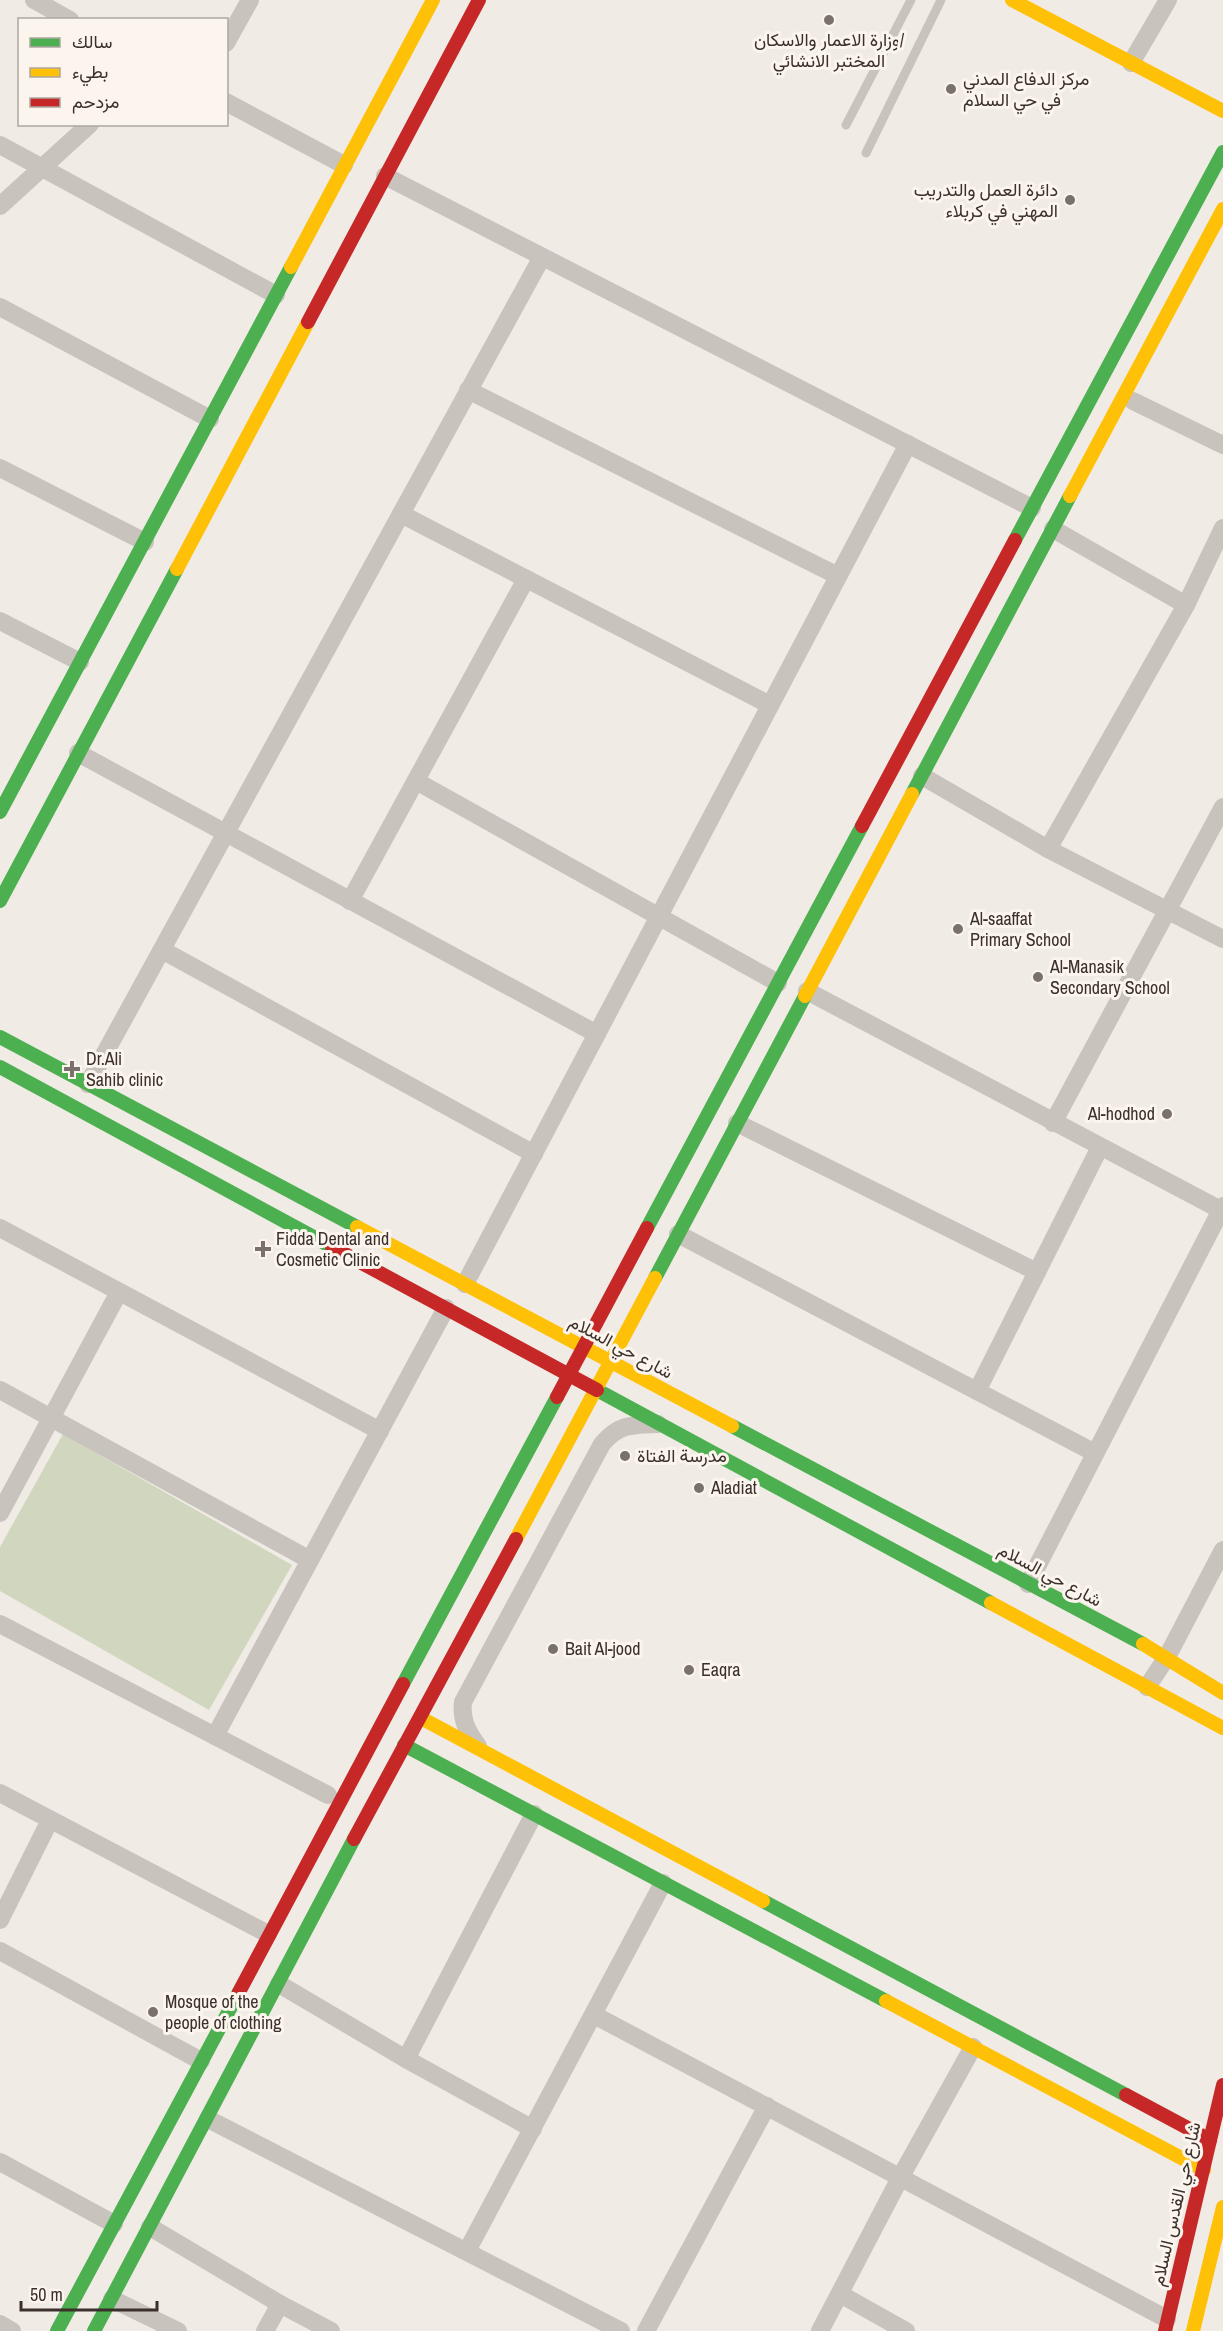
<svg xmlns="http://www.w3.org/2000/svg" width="1223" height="2331" font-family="'Archivo Narrow',Vazirmatn,sans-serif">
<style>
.green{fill:#d1d6bf}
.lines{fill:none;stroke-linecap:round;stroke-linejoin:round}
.lane{stroke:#c9c3be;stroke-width:9}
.street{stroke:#c9c3be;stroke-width:18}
.fast{stroke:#4caf50;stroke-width:14}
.slow{stroke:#ffc107;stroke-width:14}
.jam{stroke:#c62828;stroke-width:14}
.poi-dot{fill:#7a716c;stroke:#fbf5ee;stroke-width:2}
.labels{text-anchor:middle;stroke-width:6;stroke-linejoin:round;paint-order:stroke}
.poi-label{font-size:18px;fill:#3b302b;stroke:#fbf5ee;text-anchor:start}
.street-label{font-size:18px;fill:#3b302b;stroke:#fbf5ee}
</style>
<rect width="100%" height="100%" fill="#f0ebe5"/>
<path class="green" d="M 63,1434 L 292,1565 L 209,1710 L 0,1591 L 0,1547 Z"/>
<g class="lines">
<g class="lane">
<path d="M 846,125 L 911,0"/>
<path d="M 866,153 L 941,0"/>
</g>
<g class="street">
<path d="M 34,0 L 70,20"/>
<path d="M 226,43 L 250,0"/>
<path d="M 1131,63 L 1168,0"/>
<path d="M 226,102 L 344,165"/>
<path d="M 0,145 L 276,295"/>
<path d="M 385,176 L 1032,508"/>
<path d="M 0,206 L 90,124"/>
<path d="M 0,307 L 210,419"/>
<path d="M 468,390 L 838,576"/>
<path d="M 1133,401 L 1223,445"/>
<path d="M 0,468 L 145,542"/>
<path d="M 401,514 L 770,705"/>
<path d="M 1053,529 L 1186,605"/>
<path d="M 0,621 L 80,662"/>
<path d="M 78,753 L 597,1034"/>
<path d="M 922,776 L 1048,849 L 1223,939"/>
<path d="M 416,781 L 778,983"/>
<path d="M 1048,849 L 1186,605 L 1223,528"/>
<path d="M 350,901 L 526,579"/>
<path d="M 162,950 L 534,1154"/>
<path d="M 807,991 L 1221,1210"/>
<path d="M 88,1084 L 542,257"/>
<path d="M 737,1123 L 1037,1272"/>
<path d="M 1053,1123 L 1223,807"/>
<path d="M 0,1228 L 380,1431"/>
<path d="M 678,1234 L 1095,1453"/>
<path d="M 465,1284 L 908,444"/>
<path d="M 0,1390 L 310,1560"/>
<path d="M 977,1391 L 1100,1147"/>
<path d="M 0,1513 L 119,1292"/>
<path d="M 1028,1584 L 1223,1206"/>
<path d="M 0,1624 L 328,1795"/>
<path d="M 1147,1687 L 1167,1657 L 1223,1550"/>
<path d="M 215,1736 L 446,1308"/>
<path d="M 478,1746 C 467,1731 461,1720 463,1702 L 602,1444 C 620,1423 633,1425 658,1424"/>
<path d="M 0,1793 L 268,1934"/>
<path d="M 0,1920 L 50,1820"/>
<path d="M 0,1951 L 201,2061"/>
<path d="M 279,1984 L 406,2059 L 533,2129"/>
<path d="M 594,2015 L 1167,2319"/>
<path d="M 406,2059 L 534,1814"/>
<path d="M 208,2119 L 621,2331"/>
<path d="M 0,2162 L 114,2224"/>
<path d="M 150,2227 L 280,2304 L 331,2331"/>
<path d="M 467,2251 L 663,1883"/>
<path d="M 840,2294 L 906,2331"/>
<path d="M 112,2299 L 178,2331"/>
<path d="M 0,2324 L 12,2331"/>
<path d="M 265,2331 L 280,2304"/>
<path d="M 646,2331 L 767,2106"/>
<path d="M 820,2331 L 900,2178 L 973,2047"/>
</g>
<g class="fast">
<path d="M 1015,540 L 1223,152"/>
<path d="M 912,794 L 1070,496"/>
<path d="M 0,812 L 291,267"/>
<path d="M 0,901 L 177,569"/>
<path d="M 0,1037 L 357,1227"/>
<path d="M 0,1067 L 332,1247"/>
<path d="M 647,1228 L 862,826"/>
<path d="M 655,1278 L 805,996"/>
<path d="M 597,1390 L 991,1603"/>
<path d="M 732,1426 L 1143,1644"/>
<path d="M 403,1684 L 557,1397"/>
<path d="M 404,1745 L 886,2001"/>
<path d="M 763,1901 L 1126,2095"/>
<path d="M 57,2331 L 239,1992"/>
<path d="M 94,2331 L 354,1839"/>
</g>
<g class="slow">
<path d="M 1012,0 L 1223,111"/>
<path d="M 291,267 L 433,0"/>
<path d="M 1070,496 L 1223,209"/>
<path d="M 177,569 L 308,322"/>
<path d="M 805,996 L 912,794"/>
<path d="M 357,1227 L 732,1426"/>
<path d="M 516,1539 L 655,1278"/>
<path d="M 991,1603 L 1223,1728"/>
<path d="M 1143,1644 L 1223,1693"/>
<path d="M 421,1718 L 763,1901"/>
<path d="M 886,2001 L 1204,2170"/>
<path d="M 1193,2331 L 1223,2207"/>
</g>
<g class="jam">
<path d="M 308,322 L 479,0"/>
<path d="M 862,826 L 1015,540"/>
<path d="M 332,1247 L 597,1390"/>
<path d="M 557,1397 L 647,1228"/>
<path d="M 354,1839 L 516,1539"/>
<path d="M 239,1992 L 403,1684"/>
<path d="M 1126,2095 L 1210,2140"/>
<path d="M 1165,2331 L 1223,2085"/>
</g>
</g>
<g class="poi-dot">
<circle cx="829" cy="20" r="6"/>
<circle cx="951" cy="89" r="6"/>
<circle cx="1070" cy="200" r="6"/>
<circle cx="958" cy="929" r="6"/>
<circle cx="1038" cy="977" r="6"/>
<path d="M69 1060h6v6h6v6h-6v6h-6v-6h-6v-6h6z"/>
<circle cx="1167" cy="1114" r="6"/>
<path d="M260 1240h6v6h6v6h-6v6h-6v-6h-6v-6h6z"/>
<circle cx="625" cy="1456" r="6"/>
<circle cx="699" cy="1488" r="6"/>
<circle cx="553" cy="1649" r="6"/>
<circle cx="689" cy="1670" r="6"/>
<circle cx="153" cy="2012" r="6"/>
</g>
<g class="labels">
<g class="poi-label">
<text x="829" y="46" text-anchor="middle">وزارة الاعمار والاسكان/<tspan x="829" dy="21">المختبر الانشائي</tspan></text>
<text x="963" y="85">مركز الدفاع المدني<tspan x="963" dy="21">في حي السلام</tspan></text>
<text x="1058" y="196" text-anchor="end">دائرة العمل والتدريب<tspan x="1058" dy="21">المهني في كربلاء</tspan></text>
<text x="970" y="925">Al-saaffat<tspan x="970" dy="21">Primary School</tspan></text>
<text x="1050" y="973">Al-Manasik<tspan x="1050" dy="21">Secondary School</tspan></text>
<text x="86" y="1065">Dr.Ali<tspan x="86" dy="21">Sahib clinic</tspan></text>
<text x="1155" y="1120" text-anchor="end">Al-hodhod</text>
<text x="276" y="1245">Fidda Dental and<tspan x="276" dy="21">Cosmetic Clinic</tspan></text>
<text x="637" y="1462">مدرسة الفتاة</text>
<text x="711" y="1494">Aladiat</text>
<text x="565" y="1655">Bait Al-jood</text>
<text x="701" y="1676">Eaqra</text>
<text x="165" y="2008">Mosque of the<tspan x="165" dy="21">people of clothing</tspan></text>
</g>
<g class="street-label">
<text transform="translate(621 1347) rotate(28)" y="6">شارع حي السلام</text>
<text transform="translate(1050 1575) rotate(28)" y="6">شارع حي السلام</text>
<text transform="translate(1176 2204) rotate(-77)" y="6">شارع حي القدس السلام</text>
</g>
</g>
<rect x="18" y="18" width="210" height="108" fill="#fbf5ee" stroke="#aea6a0" stroke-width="1.5"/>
<rect x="30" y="38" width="30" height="9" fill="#4caf50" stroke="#aea6a0" stroke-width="1.5"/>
<text x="72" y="48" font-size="18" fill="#3b302b">سالك</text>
<rect x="30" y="68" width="30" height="9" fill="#ffc107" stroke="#aea6a0" stroke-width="1.5"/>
<text x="72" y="78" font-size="18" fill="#3b302b">بطيء</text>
<rect x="30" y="98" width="30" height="9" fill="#c62828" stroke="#aea6a0" stroke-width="1.5"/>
<text x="72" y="108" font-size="18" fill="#3b302b">مزدحم</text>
<path d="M21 2301v9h136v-9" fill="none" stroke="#3b302b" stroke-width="3"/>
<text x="30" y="2301" font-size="18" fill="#3b302b" stroke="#fbf5ee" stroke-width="4.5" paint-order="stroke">50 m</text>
</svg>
